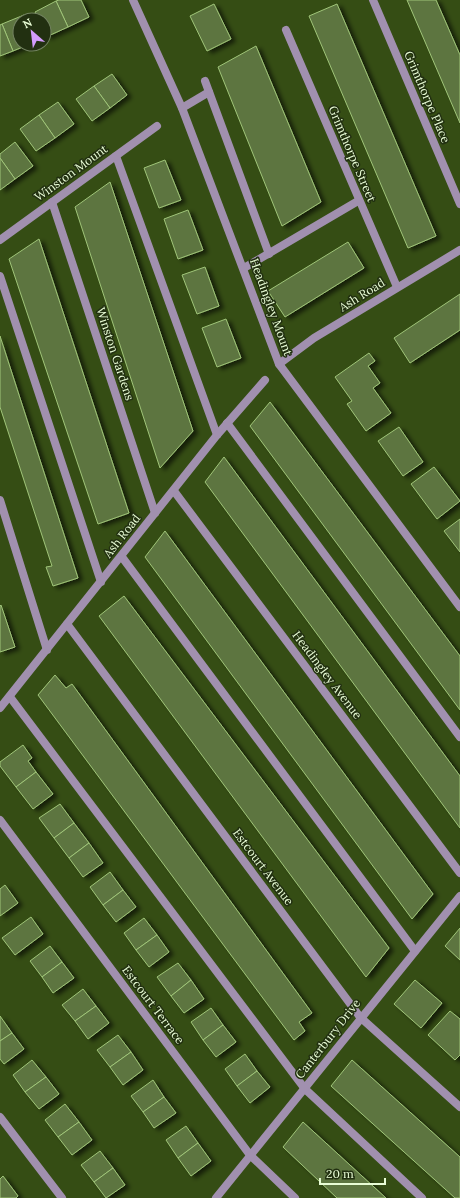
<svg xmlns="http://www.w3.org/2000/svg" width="460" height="1198" font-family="Lora,serif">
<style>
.building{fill:#5d7541;stroke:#a0c579;filter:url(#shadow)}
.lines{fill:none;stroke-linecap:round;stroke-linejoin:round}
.service{stroke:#a190af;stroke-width:8}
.minor{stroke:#a190af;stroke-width:8}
.labels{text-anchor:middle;stroke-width:3;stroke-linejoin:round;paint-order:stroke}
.street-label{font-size:12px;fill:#e9fdd6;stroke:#223011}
</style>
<defs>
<filter id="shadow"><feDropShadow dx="4.5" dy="2.5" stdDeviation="2" flood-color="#0009"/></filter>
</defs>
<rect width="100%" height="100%" fill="#354d14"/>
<g class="building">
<path d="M 59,0 L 81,0 L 89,17 L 68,27 L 56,1 Z"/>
<path d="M 407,0 L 436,0 L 460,55 L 460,123 Z"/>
<path d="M 56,1 L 68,27 L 46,37 L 44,31 L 44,20 L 39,20 L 35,12 Z"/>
<path d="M 214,4 L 231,39 L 207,51 L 190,16 Z"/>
<path d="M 337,4 L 436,236 L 408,248 L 309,16 Z"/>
<path d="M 24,15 L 26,20 L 20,20 L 20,44 L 30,44 L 13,51 L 2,24 Z"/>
<path d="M 2,24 L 13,51 L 0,56 L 0,25 Z"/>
<path d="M 256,46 L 321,202 L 282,226 L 218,67 Z"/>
<path d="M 112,74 L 127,95 L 110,108 L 94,86 Z"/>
<path d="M 94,86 L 110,108 L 92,121 L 76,99 Z"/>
<path d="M 58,102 L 74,124 L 55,138 L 39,115 Z"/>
<path d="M 39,115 L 55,138 L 36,151 L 20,129 Z"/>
<path d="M 15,142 L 33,166 L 15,179 L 0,158 L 0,154 Z"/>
<path d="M 0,158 L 15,179 L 0,190 Z"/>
<path d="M 165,160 L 181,200 L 159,208 L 144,168 Z"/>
<path d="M 110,182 L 193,431 L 160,468 L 75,207 Z"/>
<path d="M 188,210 L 203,250 L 178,259 L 164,219 Z"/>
<path d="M 39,239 L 129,513 L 98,524 L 9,259 Z"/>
<path d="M 348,242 L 364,268 L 285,317 L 268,291 Z"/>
<path d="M 205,267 L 219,306 L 197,314 L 182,275 Z"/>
<path d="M 460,294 L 460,330 L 410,363 L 394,338 Z"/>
<path d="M 226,319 L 241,358 L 217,367 L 202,328 Z"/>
<path d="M 0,336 L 78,578 L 53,586 L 46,567 L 52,566 L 0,407 Z"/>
<path d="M 369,353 L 375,361 L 368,366 L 380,383 L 373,388 L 391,413 L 366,431 L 347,404 L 352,401 L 335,377 Z"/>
<path d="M 270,402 L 460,656 L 460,710 L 250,426 Z"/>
<path d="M 399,427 L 423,462 L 403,476 L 378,441 Z"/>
<path d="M 224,457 L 460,776 L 460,828 L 205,482 Z"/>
<path d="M 434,467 L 460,501 L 437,519 L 411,484 Z"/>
<path d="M 460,519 L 460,552 L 444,531 Z"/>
<path d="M 165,531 L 433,894 L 412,919 L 145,557 Z"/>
<path d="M 124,596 L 389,948 L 366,977 L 99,616 Z"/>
<path d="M 1,605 L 15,647 L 0,652 L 0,606 Z"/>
<path d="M 55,675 L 66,688 L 72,684 L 312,1013 L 299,1022 L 305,1031 L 294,1040 L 38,695 Z"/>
<path d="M 23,745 L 32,758 L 28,761 L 36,772 L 16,787 L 0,766 L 0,762 Z"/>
<path d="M 36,772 L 53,794 L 33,809 L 16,787 Z"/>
<path d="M 60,804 L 74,823 L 54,838 L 39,818 Z"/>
<path d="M 74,823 L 89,843 L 69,858 L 54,838 Z"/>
<path d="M 89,843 L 103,863 L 83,877 L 69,858 Z"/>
<path d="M 110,872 L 123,890 L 103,905 L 90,887 Z"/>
<path d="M 5,885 L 18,903 L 0,916 L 0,889 Z"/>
<path d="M 123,890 L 136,907 L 116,922 L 103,905 Z"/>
<path d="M 31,917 L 43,934 L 15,955 L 2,938 Z"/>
<path d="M 144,918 L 157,935 L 136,950 L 124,933 Z"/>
<path d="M 460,928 L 460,960 L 445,946 Z"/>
<path d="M 157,935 L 169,952 L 149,967 L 136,950 Z"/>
<path d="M 50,946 L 62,962 L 42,977 L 30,961 Z"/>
<path d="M 62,962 L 74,978 L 53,993 L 42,977 Z"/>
<path d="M 178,963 L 191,980 L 171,996 L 157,977 Z"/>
<path d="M 191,980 L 204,999 L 184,1013 L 171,996 Z"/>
<path d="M 415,980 L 442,1003 L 421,1028 L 394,1004 Z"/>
<path d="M 83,989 L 96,1006 L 75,1021 L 62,1005 Z"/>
<path d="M 96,1006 L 109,1023 L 88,1039 L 75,1021 Z"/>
<path d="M 211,1008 L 223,1025 L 203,1040 L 191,1022 Z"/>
<path d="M 450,1011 L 460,1019 L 460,1055 L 455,1060 L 428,1035 Z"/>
<path d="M 0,1016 L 12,1033 L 0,1041 Z"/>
<path d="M 223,1025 L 236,1042 L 216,1057 L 203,1040 Z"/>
<path d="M 12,1033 L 24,1049 L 4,1064 L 0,1059 L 0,1041 Z"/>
<path d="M 118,1035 L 131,1052 L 110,1067 L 97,1050 Z"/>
<path d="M 131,1052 L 143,1070 L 123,1085 L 110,1067 Z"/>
<path d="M 245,1054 L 257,1071 L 237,1086 L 225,1069 Z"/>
<path d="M 32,1060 L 46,1077 L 25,1092 L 13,1075 Z"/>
<path d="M 352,1060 L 460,1157 L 460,1198 L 455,1198 L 331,1086 Z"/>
<path d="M 257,1071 L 270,1087 L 250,1103 L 237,1086 Z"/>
<path d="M 46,1077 L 59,1094 L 39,1109 L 25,1092 Z"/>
<path d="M 153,1080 L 164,1097 L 143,1112 L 131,1096 Z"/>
<path d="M 164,1097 L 176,1113 L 154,1128 L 143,1112 Z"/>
<path d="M 65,1104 L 79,1122 L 58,1137 L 45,1120 Z"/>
<path d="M 79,1122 L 92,1140 L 72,1155 L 58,1137 Z"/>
<path d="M 303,1122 L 386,1198 L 337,1198 L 283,1147 Z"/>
<path d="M 186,1126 L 198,1143 L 178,1158 L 166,1140 Z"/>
<path d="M 198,1143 L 211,1161 L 191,1176 L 178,1158 Z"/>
<path d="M 100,1151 L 113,1168 L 94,1182 L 81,1165 Z"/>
<path d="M 113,1168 L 125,1185 L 106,1198 L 94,1182 Z"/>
<path d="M 3,1176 L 18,1196 L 16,1198 L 0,1198 L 0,1179 Z"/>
</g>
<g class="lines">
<g class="service">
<path d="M 205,81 L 269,254"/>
<path d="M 182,108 L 209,92"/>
<path d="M 116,156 L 217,435"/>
<path d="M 0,276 L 101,582"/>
<path d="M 227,423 L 460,737"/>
<path d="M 122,557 L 415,951"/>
<path d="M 10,697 L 305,1089 L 422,1198"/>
</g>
<g class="minor">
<path d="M 133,0 L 182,108 L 279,364 L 460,607"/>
<path d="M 373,0 L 460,204"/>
<path d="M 286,30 L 397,287"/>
<path d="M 52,202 L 155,513"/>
<path d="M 0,240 L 157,126"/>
<path d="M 244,268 L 358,201"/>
<path d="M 279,364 L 314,338 L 460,250"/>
<path d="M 174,491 L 460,873"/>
<path d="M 0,500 L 47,650"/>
<path d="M 67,624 L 360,1017 L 460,1107"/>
<path d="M 0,708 L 217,435 L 265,380"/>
<path d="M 0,820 L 250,1155 L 295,1198"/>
<path d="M 0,1117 L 62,1198"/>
<path d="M 216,1198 L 460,896"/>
</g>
</g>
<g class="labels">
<g class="street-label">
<text transform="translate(427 97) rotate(67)" y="4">Grimthorpe Place</text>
<text transform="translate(352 154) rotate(67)" y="4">Grimthorpe Street</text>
<text transform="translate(71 173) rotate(-36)" y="4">Winston Mount</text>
<text transform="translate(362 295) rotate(-32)" y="4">Ash Road</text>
<text transform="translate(271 307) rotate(70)" y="4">Headingley Mount</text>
<text transform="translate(115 354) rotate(72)" y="4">Winston Gardens</text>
<text transform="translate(122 536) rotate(-52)" y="4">Ash Road</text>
<text transform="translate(327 675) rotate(53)" y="4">Headingley Avenue</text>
<text transform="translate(263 867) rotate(53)" y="4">Estcourt Avenue</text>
<text transform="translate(153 1005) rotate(53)" y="4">Estcourt Terrace</text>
<text transform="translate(328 1039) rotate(-52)" y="4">Canterbury Drive</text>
</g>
</g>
<g transform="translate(32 32) rotate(332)"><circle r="19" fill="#223011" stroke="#728260"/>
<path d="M0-3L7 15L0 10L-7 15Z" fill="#d39cfd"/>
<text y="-6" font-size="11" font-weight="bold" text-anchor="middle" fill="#e9fdd6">N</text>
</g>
<path d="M320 1178v6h65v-6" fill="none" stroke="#e9fdd6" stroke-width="2"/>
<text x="326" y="1178" font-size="12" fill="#e9fdd6" stroke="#223011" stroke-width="3" paint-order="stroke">20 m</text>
</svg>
